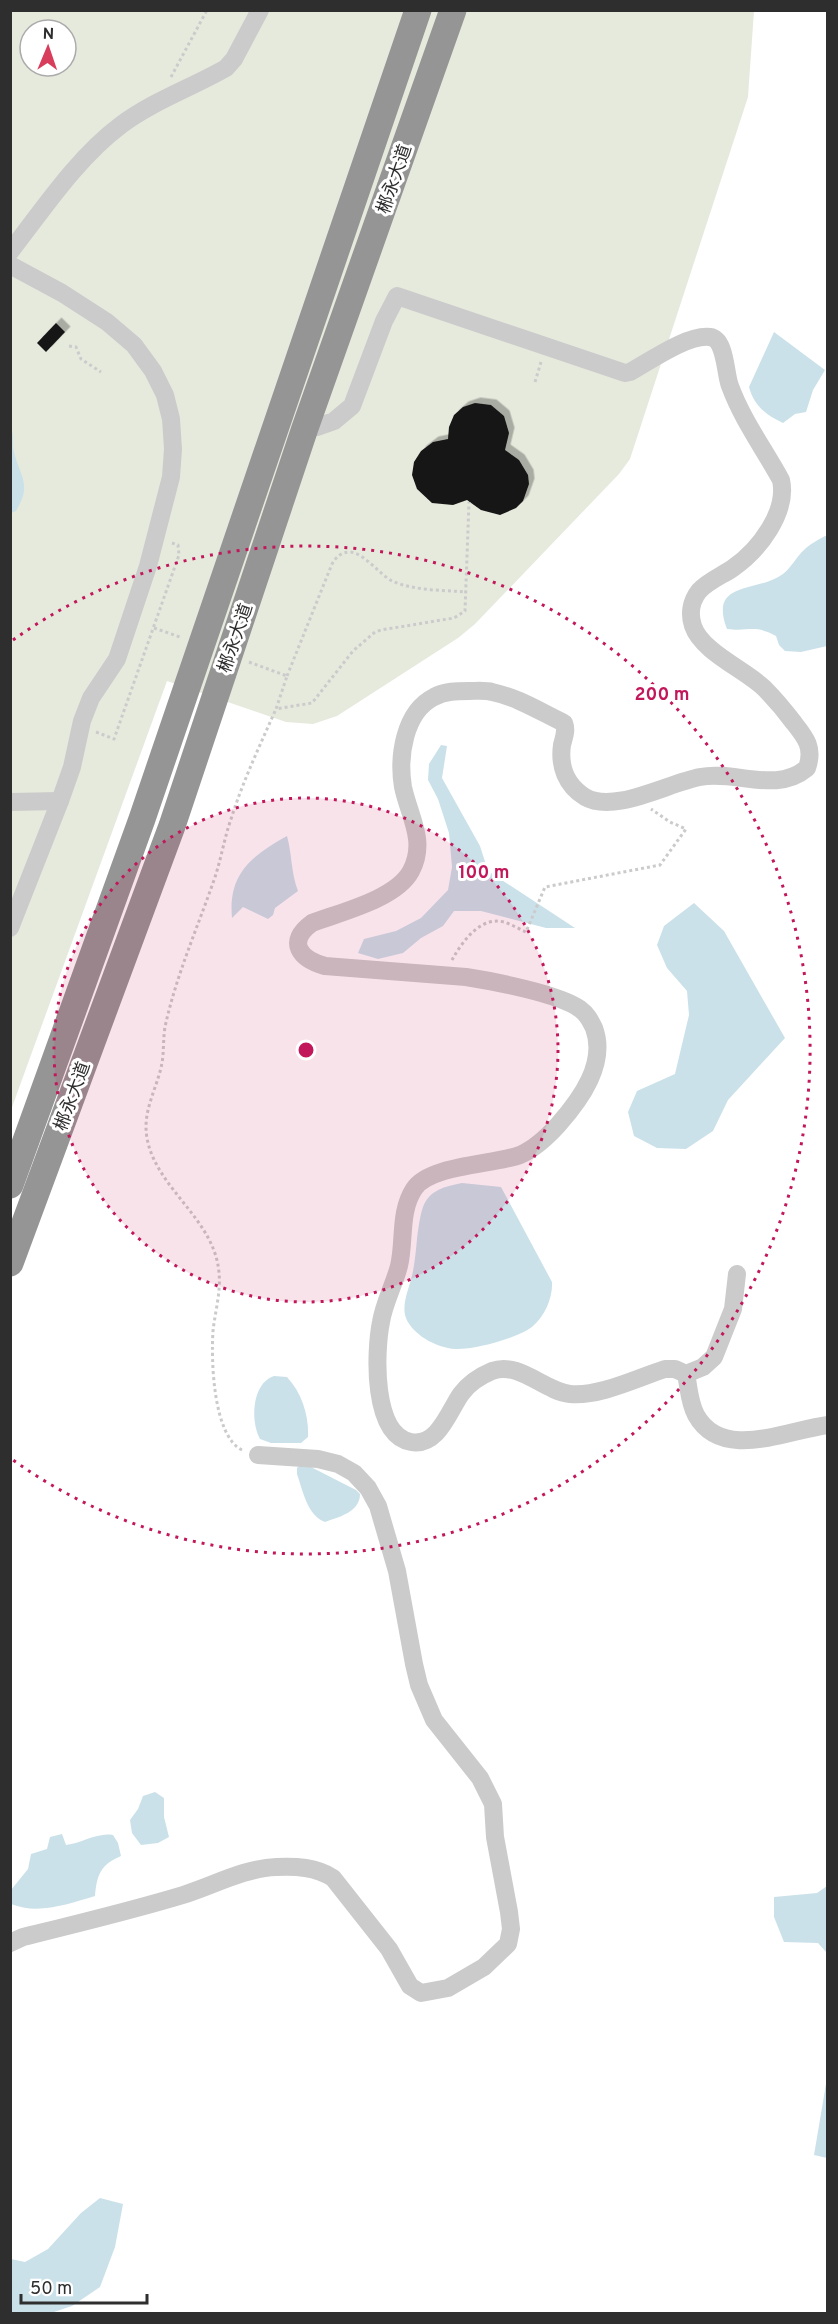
<svg xmlns="http://www.w3.org/2000/svg" width="838" height="2324" font-family="Overpass,'Noto Sans SC',sans-serif">
<style>
.green{fill:#e6eadd;fill-rule:evenodd}
.water{fill:#cae1e9}
.building{fill:#151515;filter:url(#shadow)}
.lines{fill:none;stroke-linecap:round;stroke-linejoin:round}
.path{stroke:#cbcbcb;stroke-width:3;stroke-dasharray:3 3;stroke-linecap:butt}
.minor{stroke:#cbcbcb;stroke-width:18}
.highway{stroke:#959595;stroke-width:27}
.ring{fill:none;stroke:#c2185b;stroke-width:3;stroke-dasharray:3 6}
.labels{text-anchor:middle;stroke-width:6;stroke-linejoin:round;paint-order:stroke}
.street-label{font-size:18px;fill:#2e2e2e;stroke:#fff}
.centre{fill:#c2185b;stroke:#fff;stroke-width:3}
.ring-label{font-size:18px;text-anchor:middle;font-weight:bold;fill:#c2185b;stroke:#fff;stroke-width:6;stroke-linejoin:round;paint-order:stroke}
</style>
<defs>
<filter id="shadow"><feDropShadow dx="5.5" dy="-5.5" stdDeviation="0" flood-color="#0004"/></filter>
</defs>
<rect width="100%" height="100%" fill="#fff"/>
<path class="green" d="M 11,11 L 754,11 L 748,97 L 630,459 L 619,474 L 475,624 L 458,638 L 337,716 L 313,724 L 286,722 L 167,681 L 11,1110 ZM 30,30 L 66,30 L 66,66 L 30,66 Z"/>
<g class="water">
<path d="M 774,332 L 825,370 L 813,390 L 806,412 L 795,414 L 783,423 C 767,416 754,406 749,387 Z"/>
<path d="M 11,427 C 15,438 11,445 15,456 C 22,479 31,486 16,511 L 11,513 Z"/>
<path d="M 825,536 L 828,536 L 827,646 L 801,652 L 785,651 L 779,645 L 776,636 C 754,624 749,632 727,629 C 708,580 758,593 783,574 C 792,567 796,557 805,549 C 810,544 818,540 825,536 Z"/>
<path d="M 441,745 L 447,746 L 442,778 L 480,846 L 488,871 L 575,928 L 546,928 L 481,911 L 454,911 L 443,926 L 421,938 L 403,953 L 378,959 L 358,953 L 364,939 L 396,931 L 421,918 L 448,890 L 452,867 L 449,833 L 438,799 L 428,780 L 429,764 Z"/>
<path d="M 287,836 C 292,854 291,873 298,891 L 275,908 L 273,915 L 268,919 L 243,907 L 232,918 C 228,874 251,856 287,836 Z"/>
<path d="M 694,903 L 724,931 L 785,1038 L 728,1100 L 713,1131 L 686,1149 L 657,1148 L 634,1136 L 628,1112 L 637,1091 L 675,1074 L 689,1015 L 687,991 L 667,968 L 657,945 L 664,926 Z"/>
<path d="M 462,1183 L 501,1187 L 552,1282 C 553,1297 545,1316 533,1326 C 519,1338 474,1350 455,1349 C 437,1348 410,1334 405,1315 C 402,1301 411,1284 413,1271 C 415,1260 416,1250 417,1239 C 422,1202 423,1190 462,1183 Z"/>
<path d="M 274,1376 L 287,1377 C 302,1393 309,1416 308,1437 L 301,1443 L 271,1443 L 260,1439 C 250,1421 252,1383 274,1376 Z"/>
<path d="M 301,1464 L 309,1466 L 356,1490 L 360,1494 C 360,1512 339,1517 325,1522 C 307,1515 303,1491 297,1474 L 297,1468 Z"/>
<path d="M 155,1792 L 164,1798 L 164,1817 L 169,1837 L 158,1843 L 141,1845 L 132,1833 L 130,1820 L 138,1809 L 143,1796 Z"/>
<path d="M 62,1834 L 66,1845 C 82,1843 98,1832 113,1835 L 118,1843 L 121,1856 C 100,1865 97,1875 95,1896 C 68,1904 38,1915 11,1904 L 11,1890 L 28,1869 L 31,1854 L 47,1849 L 50,1837 Z"/>
<path d="M 827,1886 L 827,1953 L 818,1943 L 784,1942 L 774,1917 L 774,1897 L 817,1893 Z"/>
<path d="M 827,2078 L 827,2158 L 814,2155 Z"/>
<path d="M 100,2198 L 123,2204 L 115,2247 L 100,2287 L 72,2306 L 51,2313 L 11,2313 L 11,2259 L 25,2262 L 48,2249 L 81,2213 Z"/>
</g>
<g class="building">
<path d="M 56,323 L 65,332 L 46,352 L 37,343 Z"/>
<path d="M 475,403 L 491,405 L 504,416 L 509,433 L 505,450 L 519,460 L 528,475 L 529,484 L 523,501 L 516,508 L 500,515 L 481,510 L 467,500 L 453,505 L 432,503 L 417,489 L 412,475 L 414,462 L 421,451 L 433,442 L 448,439 L 449,427 L 454,415 L 463,407 Z"/>
</g>
<g class="lines">
<g class="path">
<path d="M 171,77 L 207,10"/>
<path d="M 69,346 L 76,347 L 81,359 L 101,372"/>
<path d="M 535,382 L 541,362"/>
<path d="M 154,628 L 180,637"/>
<path d="M 249,662 L 287,676 L 276,709 L 312,703 L 353,651 L 375,632 L 381,630 L 454,618 L 465,611 L 469,502"/>
<path d="M 287,676 L 332,564 C 336,557 341,552 350,552 C 364,553 379,574 392,581 C 415,591 442,590 466,592"/>
<path d="M 96,732 L 114,739 L 179,555 L 178,545 L 172,543"/>
<path d="M 452,960 C 462,942 480,916 504,922 C 511,924 519,929 526,932 L 545,887 L 660,865 L 686,829 L 670,822 L 651,809"/>
<path d="M 242,1450 C 213,1436 211,1360 213,1331 C 215,1312 221,1292 219,1273 C 215,1219 156,1189 147,1138 C 142,1111 157,1089 162,1063 C 164,1051 163,1039 165,1027 C 176,976 197,929 214,880 C 221,860 224,839 231,819 C 243,781 260,745 276,709"/>
</g>
<g class="minor">
<path d="M 10,252 C 44,208 77,158 121,125 C 153,101 191,88 226,68 L 234,59 L 260,10"/>
<path d="M 10,265 L 62,293 L 107,322 L 134,345 L 153,371 L 165,395 L 171,419 L 173,449 L 171,477 L 148,566 L 117,659 L 91,698 L 82,721 L 72,767 L 60,801 L 10,928"/>
<path d="M 305,428 L 317,427 L 334,421 L 352,406 L 384,321 L 397,296 L 625,373 L 630,372 C 650,361 688,334 710,337 C 726,339 725,374 730,386 C 742,419 764,449 781,480 C 788,512 759,550 733,568 C 723,575 708,581 699,591 C 691,601 689,614 693,626 C 702,652 744,669 764,688 C 775,699 785,711 794,723 C 806,738 814,748 807,768 C 776,794 736,770 700,777 C 668,783 614,814 585,797 C 566,785 559,766 562,745 C 564,737 567,731 564,723 C 541,712 517,697 492,692 C 485,690 477,691 469,691 C 457,691 445,691 434,697 C 404,712 398,757 403,787 C 409,816 427,841 411,871 C 396,899 341,912 312,923 C 286,942 300,959 325,966 L 466,977 C 492,981 560,994 580,1009 C 587,1014 590,1020 594,1028 C 607,1063 581,1099 558,1125 C 548,1136 534,1149 520,1155 C 493,1165 429,1165 414,1189 C 399,1212 405,1241 399,1266 C 394,1285 384,1303 381,1322 C 375,1352 372,1435 411,1442 C 438,1447 449,1411 461,1394 C 469,1383 480,1376 492,1371 C 520,1361 543,1391 570,1394 C 599,1397 637,1378 665,1369 L 675,1369 L 686,1374 C 689,1388 689,1402 696,1415 C 722,1462 787,1430 828,1425"/>
<path d="M 10,802 L 60,801"/>
<path d="M 686,1374 L 703,1367 L 714,1357 L 733,1309 L 737,1274"/>
<path d="M 10,1943 L 23,1937 C 76,1924 130,1911 183,1895 C 212,1886 245,1868 276,1867 C 296,1866 316,1867 333,1878 L 389,1949 L 410,1986 L 421,1993 L 448,1988 L 484,1967 L 508,1944 L 511,1929 L 509,1912 L 495,1837 L 493,1804 L 480,1778 L 434,1720 L 419,1685 L 414,1664 L 397,1571 L 378,1506 L 368,1488 L 354,1473 L 338,1464 L 318,1459 L 258,1455"/>
</g>
<g class="highway">
<path d="M 10,1185 L 142,819 L 418,10"/>
<path d="M 10,1263 L 172,826 L 305,428 L 453,10"/>
</g>
</g>
<circle cx="306" cy="1050" r="252" fill="#c2185b" fill-opacity=".12"/>
<g class="ring">
<circle cx="306" cy="1050" r="252"/>
<path d="M13 640A504 504 0 1 1 13 1460"/>
</g>
<g class="labels">
<g class="street-label">
<text transform="translate(394 179) rotate(-71)" y="6">郴永大道</text>
<text transform="translate(235 638) rotate(-71)" y="6">郴永大道</text>
<text transform="translate(72 1096) rotate(-70)" y="6">郴永大道</text>
</g>
</g>
<circle cx="306" cy="1050" r="9" class="centre"/>
<g class="ring-label">
<text x="662" y="700">200 m</text>
<text x="484" y="878">100 m</text>
</g>
<rect width="838" height="2324" fill="none" stroke="#2e2e2e" stroke-width="24"/>
<g transform="translate(48 48) rotate(2)"><circle r="28" fill="#ffffff" stroke="#ababab" stroke-width="1.5"/>
<path d="M0-4.5L10 22L0 15L-10 22Z" fill="#d83e5b"/>
<text y="-9" font-size="16" font-weight="bold" text-anchor="middle" fill="#2e2e2e">N</text>
</g>
<path d="M21 2294v9h126v-9" fill="none" stroke="#2e2e2e" stroke-width="3"/>
<text x="30" y="2294" font-size="18" fill="#2e2e2e" stroke="#ffffff" stroke-width="4.5" paint-order="stroke">50 m</text>
</svg>
